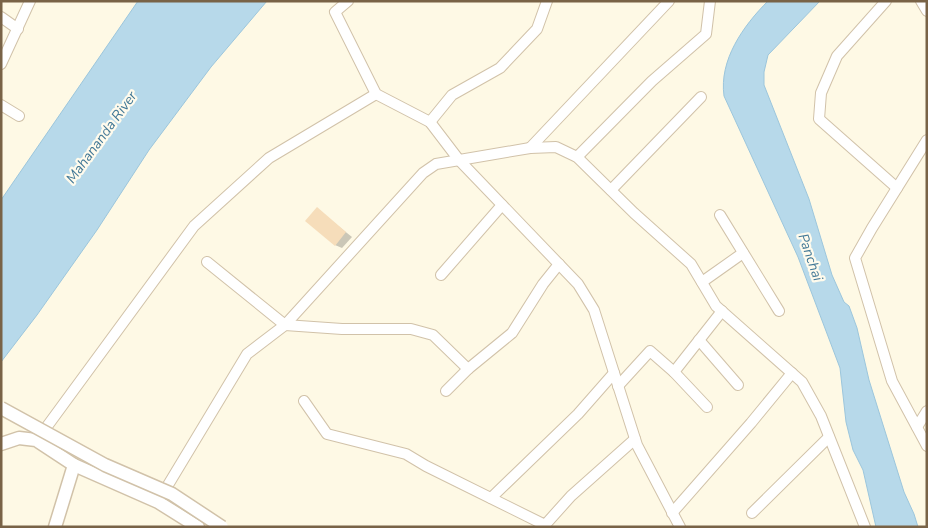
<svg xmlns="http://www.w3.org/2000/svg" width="928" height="528" font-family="'Nunito Sans',sans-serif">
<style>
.water{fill:#b7d9ea;stroke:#9cc6dc}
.shadow{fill:#0003}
.building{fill:#f6ddba}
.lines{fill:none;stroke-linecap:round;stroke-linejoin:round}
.minor-casing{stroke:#d1c2a9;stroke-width:12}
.tertiary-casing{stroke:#d1c2a9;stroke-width:15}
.minor{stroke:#fff;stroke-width:10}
.tertiary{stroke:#fff;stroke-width:12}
.tertiary-bridge-casing{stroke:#d1c2a9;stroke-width:15;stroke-linecap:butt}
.tertiary-bridge{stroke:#fff;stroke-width:12}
.labels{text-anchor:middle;stroke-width:4.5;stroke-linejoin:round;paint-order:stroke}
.water-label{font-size:14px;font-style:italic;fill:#427896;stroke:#fffbed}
</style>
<rect width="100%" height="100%" fill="#fef9e5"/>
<g class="water">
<path d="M 138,1 L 267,1 L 211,67 L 149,150 L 97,230 L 37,315 L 1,362 L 1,200 Z"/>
<path d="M 768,1 L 820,1 L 768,55 L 764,72 L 764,85 L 809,199 L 832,275 L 844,302 L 849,306 L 857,328 L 869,380 L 904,492 L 914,514 L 918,527 L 876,527 L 863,470 L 853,450 L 846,422 L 840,368 L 798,257 L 724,96 C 719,60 743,26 768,1 Z"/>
</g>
<path class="shadow" d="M 317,209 L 352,237 L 342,248 L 335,245 Z"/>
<path class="building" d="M 317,207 L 346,232 L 335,246 L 305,221 Z"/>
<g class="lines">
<defs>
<g id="minor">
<path d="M 348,1 L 335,12 L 376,94 L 430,122 L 459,160 L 578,284 L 594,310 L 637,445 L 680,527"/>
<path d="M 886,1 L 837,56 L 821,93 L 819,119 L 897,188"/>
<path d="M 921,1 L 927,11"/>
<path d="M 1,17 L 18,29"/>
<path d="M 1,64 L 30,1"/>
<path d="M 1,105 L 19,116"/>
<path d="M 430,122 L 452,95 L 500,68 L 537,29 L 547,1"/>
<path d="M 927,140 L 872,228 L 855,258 L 892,381 L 927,446"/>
<path d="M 530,148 L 669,1"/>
<path d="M 577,157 L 652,81 L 706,34 L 710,1"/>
<path d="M 611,190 L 701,97"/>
<path d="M 720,215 L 779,311"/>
<path d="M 207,262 L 285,325 L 342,329 L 411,329 L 433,335 L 468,369"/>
<path d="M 441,275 L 502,205"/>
<path d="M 702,282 L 743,253"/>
<path d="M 699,340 L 738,385"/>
<path d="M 674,372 L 722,311"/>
<path d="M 618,386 L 650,351 L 674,372 L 707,407"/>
<path d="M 446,391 L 468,369 L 512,333 L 543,284 L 559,264"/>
<path d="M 304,401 L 327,434 L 406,454 L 426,466 L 545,525 L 571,496 L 635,439"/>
<path d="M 917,427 L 927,411"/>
<path d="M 40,436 L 194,226 L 269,158 L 376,94"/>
<path d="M 162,495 L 247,354 L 285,325 L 423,173 L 436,164 L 530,148 L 556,147 L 577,157 L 634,213 L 691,264 L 716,306 L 802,382 L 821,416 L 865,527"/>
<path d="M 491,498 L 578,414 L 614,373"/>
<path d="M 672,513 L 751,423 L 792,373"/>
<path d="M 752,513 L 829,437"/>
</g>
<g id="tertiary">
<path d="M 1,444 L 19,438 L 36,440 L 74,465 L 158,502 L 198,527"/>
<path d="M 55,527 L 74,465"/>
</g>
</defs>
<use href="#minor" class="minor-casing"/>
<use href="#tertiary" class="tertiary-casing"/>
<use href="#minor" class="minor"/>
<use href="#tertiary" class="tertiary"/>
<defs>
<path id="tertiary-bridge" d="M 1,408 L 105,465 L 172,494 L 222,527"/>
</defs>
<use href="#tertiary-bridge" class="tertiary-bridge-casing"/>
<use href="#tertiary-bridge" class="tertiary-bridge"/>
</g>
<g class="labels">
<g class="water-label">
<text transform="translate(101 137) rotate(-54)" y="5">Mahananda River</text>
<text transform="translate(811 257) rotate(71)" y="5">Panchai</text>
</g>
</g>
<rect width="928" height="528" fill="none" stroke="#796347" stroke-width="5"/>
</svg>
